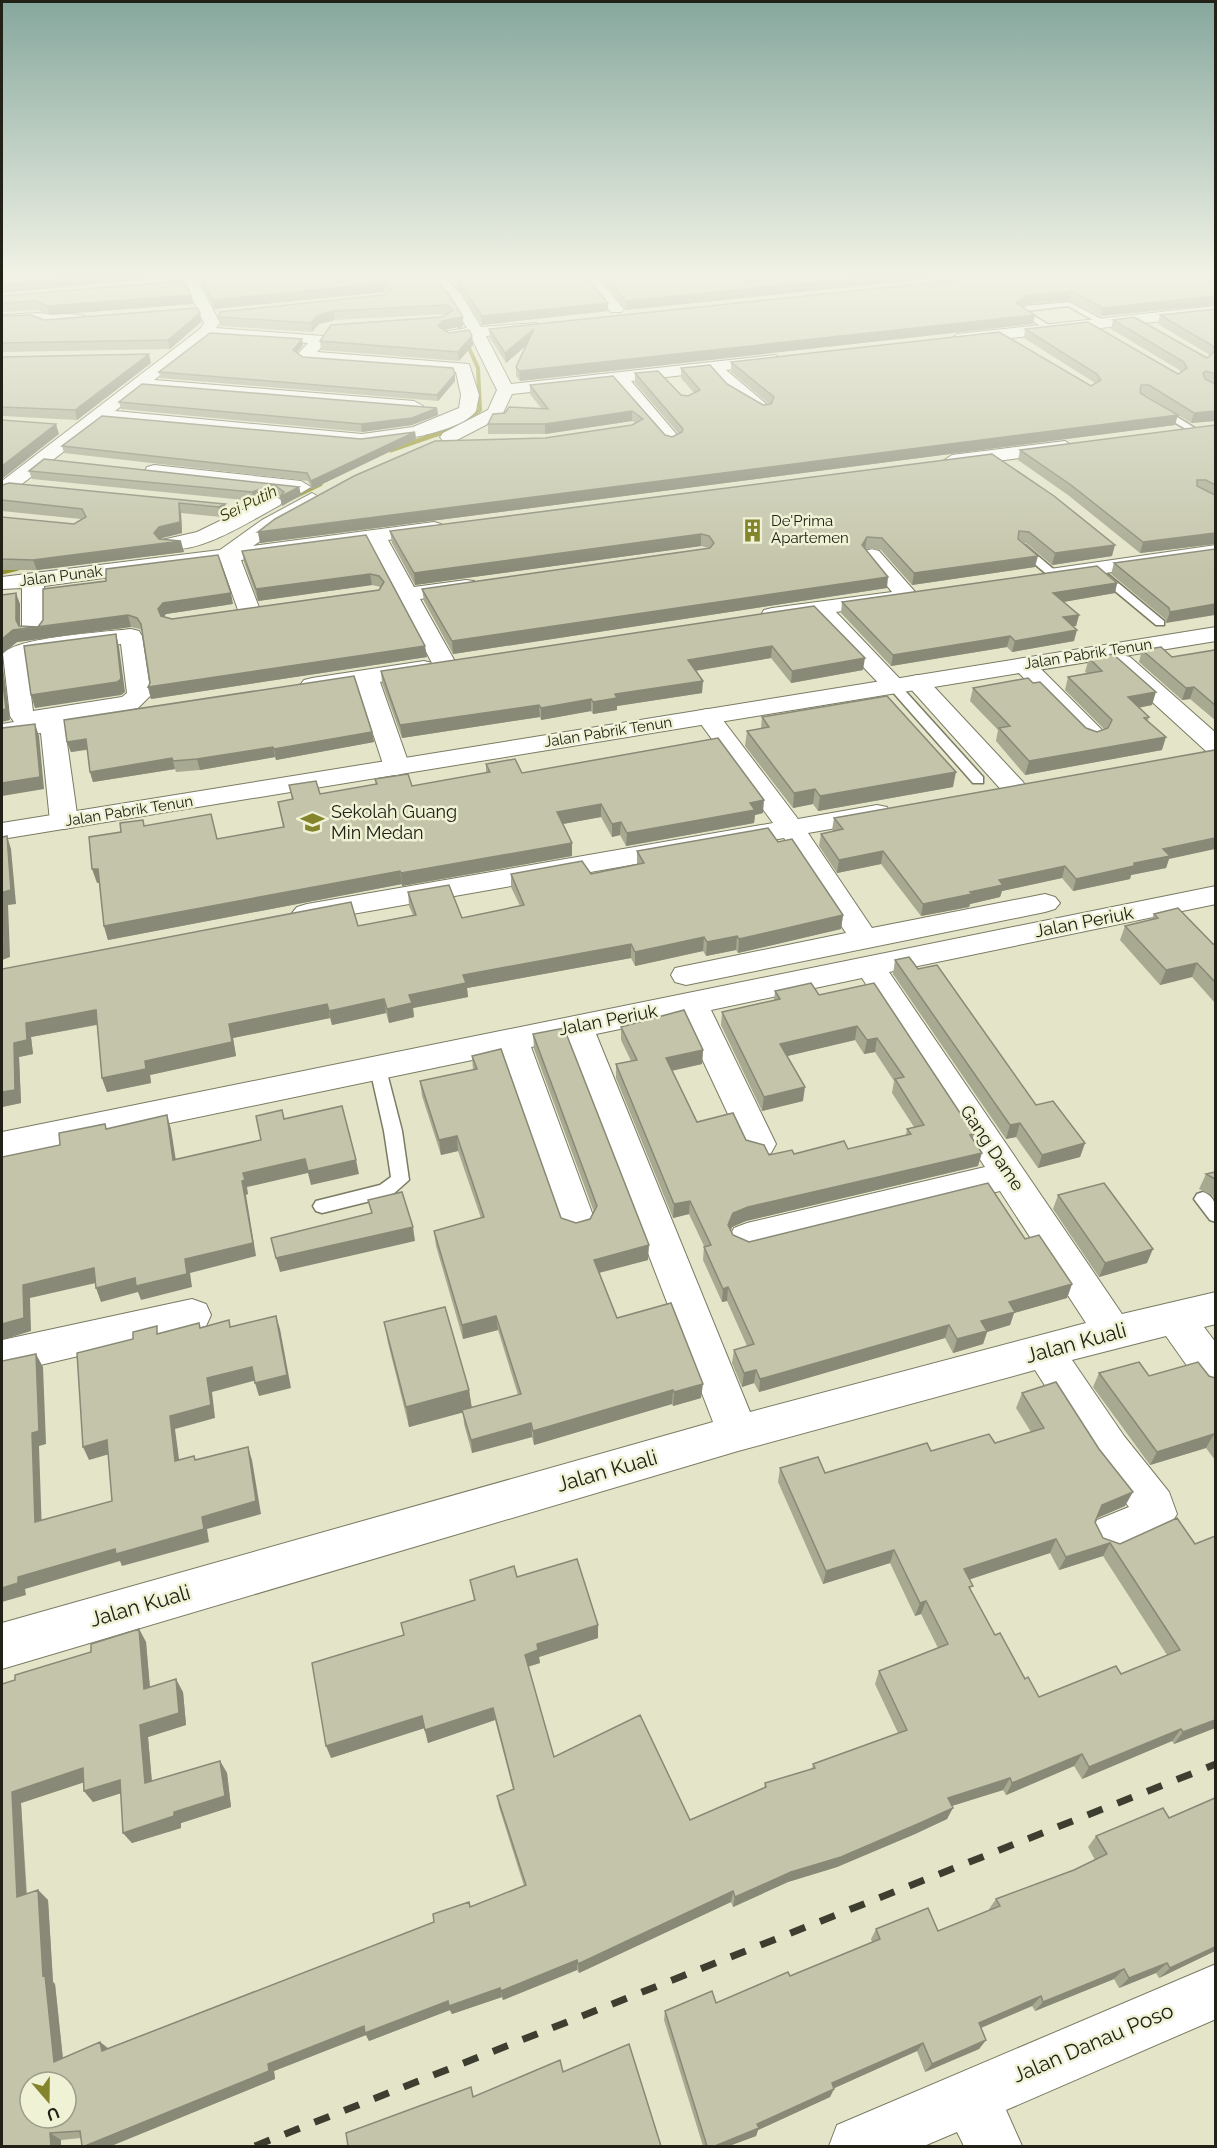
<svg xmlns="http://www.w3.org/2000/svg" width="1217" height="2148" font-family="Raleway,sans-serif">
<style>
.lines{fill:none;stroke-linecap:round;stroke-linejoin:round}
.stream-far1{stroke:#93932c;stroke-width:4}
.stream{stroke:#93932c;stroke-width:5}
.lane-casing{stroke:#7a7b62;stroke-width:3}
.street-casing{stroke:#7a7b62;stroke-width:2}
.secondary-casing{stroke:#7a7b62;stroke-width:2}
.lane{fill:#fff;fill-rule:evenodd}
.street{fill:#fff;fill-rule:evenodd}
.secondary{fill:#fff;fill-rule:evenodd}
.rail{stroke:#3d3d30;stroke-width:7;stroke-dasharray:16 16;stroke-linecap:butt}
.wall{fill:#a8a991;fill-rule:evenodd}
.shaded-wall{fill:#888976}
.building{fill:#c3c4a9;stroke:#888976;stroke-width:1.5;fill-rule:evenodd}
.labels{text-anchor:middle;stroke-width:5;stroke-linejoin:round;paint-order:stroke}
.far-poi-label{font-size:15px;fill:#212117;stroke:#f0f2d5;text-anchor:start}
.far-street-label{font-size:15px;fill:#212117;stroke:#f0f2d5}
.far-water-label{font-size:16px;font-style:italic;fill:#353409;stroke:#f0f2d5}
.poi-label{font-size:18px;fill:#212117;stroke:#f0f2d5;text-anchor:start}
.street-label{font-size:18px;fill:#212117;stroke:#f0f2d5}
.near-street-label{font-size:21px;fill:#212117;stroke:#f0f2d5}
</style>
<rect width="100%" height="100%" fill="#e3e4c8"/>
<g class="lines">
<path class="stream-far1" d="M 436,435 L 464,422 L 480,410 L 478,368 L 455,317"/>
<g class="stream">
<path d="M 391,450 L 440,433"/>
<path d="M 291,498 L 320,484"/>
<path d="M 2,572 L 18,568"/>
</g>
<defs>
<g id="lane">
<path d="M 1069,302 L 1109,323 L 1102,325 L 1068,306 L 1026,311 L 1052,327 L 1049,331 L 1016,311 L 1026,306 Z"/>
<path d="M 1155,407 L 1161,407 L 1198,430 L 1191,432 L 1155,411 Z"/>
<path d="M 1017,545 L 1025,545 L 1058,573 L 1058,577 L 1050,577 L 1017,549 Z"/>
<path d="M 1097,572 L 1105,572 L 1164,621 L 1164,625 L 1156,625 L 1097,576 Z"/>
<path d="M 894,682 L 898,683 L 983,777 L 983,783 L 973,783 L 890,689 L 888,686 Z"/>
<path d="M 378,1063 L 386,1069 L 402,1131 L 409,1180 L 391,1196 L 322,1213 L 316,1211 L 313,1206 L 316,1201 L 380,1185 L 391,1177 L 384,1131 L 370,1069 Z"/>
<path d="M 1203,1192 C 1217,1197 1216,1209 1216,1222 L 1210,1220 L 1194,1199 L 1197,1194 Z"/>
</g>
<g id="street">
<path d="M 180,273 L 194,273 L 220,323 L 216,328 L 323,336 L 327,341 L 317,352 L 469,364 L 479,395 L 476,411 C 460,433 389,443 362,444 L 103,421 L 9,494 L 2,496 L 2,481 L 200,329 L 204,323 ZM 210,337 L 308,343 L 296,356 L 304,361 L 456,372 L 461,395 L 459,408 L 413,427 L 362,434 L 115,411 L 143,389 L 414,411 L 423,406 L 414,401 L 154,380 Z"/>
<path d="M 425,273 L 440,273 L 461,294 L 481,327 L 537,323 L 540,326 L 537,329 L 486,336 L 511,384 L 775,355 L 783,360 L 781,363 L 726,370 L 771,408 L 768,412 C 747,417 723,386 710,372 L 631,381 L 678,436 L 681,440 L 678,444 L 666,444 L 614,383 L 512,394 L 501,417 L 455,441 L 443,441 L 440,437 L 443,433 L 488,410 L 497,390 L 471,337 L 449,340 L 441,335 L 443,332 L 467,328 L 450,300 Z"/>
<path d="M 579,273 L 593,273 L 621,306 L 624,309 L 621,312 L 611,312 Z"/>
<path d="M 733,273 L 748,273 L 757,283 L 755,286 L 745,286 Z"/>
<path d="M 1216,306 L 1216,315 L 958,344 L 950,339 L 958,334 Z"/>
<path d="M 40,313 C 53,317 81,310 91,320 L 83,325 L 2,323 L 2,315 Z"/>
<path d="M 1065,441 L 1074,447 L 1071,451 L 952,467 L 943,461 L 952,455 Z"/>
<path d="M 154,465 L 301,481 L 311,487 L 301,493 L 147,475 L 145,471 L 147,467 Z"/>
<path d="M 312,493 L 322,499 L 319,503 L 253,546 L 434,522 L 441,524 L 444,528 L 441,532 L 388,540 L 414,587 L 466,580 L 474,581 L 477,586 L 474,591 L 420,599 L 457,665 L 453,670 L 445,672 L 436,668 L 432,673 L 380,682 L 410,767 L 406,772 L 397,775 L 388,772 L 384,767 L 357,685 L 312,692 L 304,690 L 300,685 L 304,680 L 312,678 L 424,661 L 432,663 L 369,543 L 241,560 L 260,610 L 257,615 L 241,615 L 238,610 L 221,562 L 44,586 L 44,631 L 41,636 L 25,636 L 22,631 L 22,588 L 2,589 L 2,577 L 220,550 L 262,520 Z"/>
<path d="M 273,495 L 283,501 L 280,505 C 250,521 196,557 162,548 L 159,544 L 162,540 L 197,532 Z"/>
<path d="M 1216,545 L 1216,557 L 1057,580 L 1049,579 L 1046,574 L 1049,569 L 1057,568 Z"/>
<path d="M 872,549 L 879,551 L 917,594 L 914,599 L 906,601 L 897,598 L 895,602 L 887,604 L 836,612 L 902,681 L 906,686 L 902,691 L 894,693 L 886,691 L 814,615 L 772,622 L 764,620 L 761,615 L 764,610 L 772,608 L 892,592 L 862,555 L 865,551 Z"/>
<path d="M 131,629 L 139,631 L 142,636 L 151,695 L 138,708 L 120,712 L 122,715 L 119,720 L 65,729 L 78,821 L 74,827 L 64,829 L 54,827 L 50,821 L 41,733 L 2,738 L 2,724 L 14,722 L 10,716 L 3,654 C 15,637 107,632 131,629 ZM 121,644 L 127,693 L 122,697 L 33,711 L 26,657 Z"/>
<path d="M 1122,655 L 1130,657 L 1216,733 L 1216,754 L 1207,752 L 1114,667 L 1110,662 L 1114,657 Z"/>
<path d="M 1024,658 L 1032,660 L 1102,730 L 1106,735 L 1102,740 L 1093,743 L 1084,740 L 1016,670 L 1012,665 L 1016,660 Z"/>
<path d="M 917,675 L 925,677 L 1023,782 L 1027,788 L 1023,794 L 1014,796 L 1005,794 L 909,687 L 905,682 L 909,677 Z"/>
<path d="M 707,709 L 716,711 L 798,819 L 877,805 L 887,807 L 890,813 L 887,819 L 808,833 L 872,928 L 1045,894 L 1055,897 L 1060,903 L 1055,909 L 1045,912 L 686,985 L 675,982 L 671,975 L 675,968 L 846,933 L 784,838 L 307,922 L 297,919 L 292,913 L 297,907 L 307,904 L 773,823 L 695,716 L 698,711 Z"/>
<path d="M 1216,886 L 1216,904 L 889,972 L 1122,1314 L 1216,1292 L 1216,1324 L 1204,1327 L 1216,1343 L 1216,1392 L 1202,1387 L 1166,1336 L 1072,1360 L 1124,1436 L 1169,1492 L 1177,1514 L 1166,1532 L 1112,1556 L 1097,1550 L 1090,1535 L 1097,1520 L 1129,1507 L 1094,1462 L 1035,1370 L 738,1451 L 2,1669 L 2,1623 L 713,1422 L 566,1040 L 531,1047 L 595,1221 L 590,1231 L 577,1235 L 564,1231 L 559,1221 L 501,1054 L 2,1158 L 2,1132 ZM 862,978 L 985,1167 L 747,1223 L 734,1228 L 729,1238 L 734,1248 L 747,1253 L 1000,1191 L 1086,1323 L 750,1412 L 596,1034 L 682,1016 L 742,1144 L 747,1153 L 759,1157 L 771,1153 L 776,1144 L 711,1010 Z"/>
<path d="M 192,1299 L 206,1304 L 211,1315 L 206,1326 L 2,1374 L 2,1340 Z"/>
<path d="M 1216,1964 L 1216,2019 L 1006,2110 L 1022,2146 L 964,2146 L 957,2132 L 924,2146 L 829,2146 L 837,2125 Z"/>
</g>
<path id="secondary" d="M 1216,627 L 1216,641 L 2,839 L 2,823 Z"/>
</defs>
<use href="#lane" class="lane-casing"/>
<use href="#street" class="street-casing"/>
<use href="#secondary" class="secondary-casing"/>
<use href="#lane" class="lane"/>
<use href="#street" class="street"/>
<use href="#secondary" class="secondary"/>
<path class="rail" d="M 255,2146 L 1216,1764"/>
</g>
<g class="wall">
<path d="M 196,273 L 244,273 L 197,275 Z"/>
<path d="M 429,273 L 463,317 L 463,326 L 443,330 L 449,333 L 472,336 L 473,345 L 459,361 L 321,350 L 320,341 L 442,317 L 447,314 L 335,320 L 319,324 L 312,332 L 220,326 L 219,317 L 383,295 L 387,293 L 385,292 L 214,309 L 203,287 L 202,278 Z"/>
<path d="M 596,273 L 739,273 L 746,280 L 755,280 L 750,273 L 984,273 L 626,310 Z"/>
<path d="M 1215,274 L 1215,305 L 1101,316 L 1069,300 L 1026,304 L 1022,307 L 1035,315 L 1033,324 L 520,381 L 516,376 L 516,367 L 526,345 L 506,363 L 490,338 L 489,329 Z"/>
<path d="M 457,280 L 608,311 L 482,325 L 458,289 Z"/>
<path d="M 191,295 L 193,304 L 49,315 L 37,310 L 2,312 L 2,314 L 2,296 Z"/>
<path d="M 1215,309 L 1215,421 L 1191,423 L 1146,395 L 1143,395 L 1175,425 L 260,543 L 258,532 L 545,438 L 632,425 L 636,423 L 632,421 L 545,434 L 488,434 L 488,424 L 505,413 L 541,408 L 530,394 L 530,385 L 613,376 L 665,435 L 672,437 L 679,434 L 635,383 L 635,373 L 681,395 L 688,396 L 694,393 L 681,378 L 681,368 L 727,384 L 763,405 L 769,404 L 731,372 L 731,362 L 1091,386 L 1095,383 L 1024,338 L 1025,329 L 1178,374 L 1181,371 L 1111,329 L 1113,320 L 1207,358 L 1210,355 L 1158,324 L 1160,315 Z"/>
<path d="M 200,313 L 201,322 L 170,349 L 2,352 L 2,316 L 44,320 Z"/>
<path d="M 303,345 L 297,353 L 303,357 L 455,374 L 455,381 L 438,401 L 160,378 L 159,372 Z"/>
<path d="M 2,357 L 151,363 L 77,420 L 2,416 Z"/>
<path d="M 119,402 L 437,408 L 438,415 L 412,425 L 362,432 L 121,409 Z"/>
<path d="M 1215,425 L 1215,544 L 1140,553 L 1068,495 L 1018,460 L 1020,450 Z"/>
<path d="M 415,432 L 416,439 L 312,489 L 308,481 L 64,453 L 62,446 L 361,439 Z"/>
<path d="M 992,454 L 1112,556 L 1052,565 L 1026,543 L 1022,543 L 1035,567 L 912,585 L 881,550 L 865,549 L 887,588 L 453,654 L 424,601 L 422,589 L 709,548 L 701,546 L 415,585 L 392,543 L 390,531 Z"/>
<path d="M 29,471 L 299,487 L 301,495 L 282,506 L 281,497 L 274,493 L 254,501 L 32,479 Z"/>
<path d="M 2,485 L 225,504 L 227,514 L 221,517 L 181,513 L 182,533 L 162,538 L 160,540 L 184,552 L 37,570 L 2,570 L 2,517 L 74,524 L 81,519 L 2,511 Z"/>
<path d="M 366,535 L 427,657 L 151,699 L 148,687 L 150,683 L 143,634 L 140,629 L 131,627 L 17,642 L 2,654 L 2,595 L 20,604 L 20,626 L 38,627 L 43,620 L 233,604 L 166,614 L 164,617 L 172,619 L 379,590 L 381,587 L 372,585 L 258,601 L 244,562 L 242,551 Z"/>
<path d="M 1215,549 L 1166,623 L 1165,619 L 1111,574 L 1114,563 Z"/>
<path d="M 1117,583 L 1115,593 L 1064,602 L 1079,615 L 1076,626 L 1073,626 L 1074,641 L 1012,652 L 1007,647 L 891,666 L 841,613 L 842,602 Z"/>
<path d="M 814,606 L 863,670 L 791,683 L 771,658 L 695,671 L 702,693 L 617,706 L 617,710 L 593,714 L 591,711 L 541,720 L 540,717 L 402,738 L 382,683 L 381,671 Z"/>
<path d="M 1142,650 L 1172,657 L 1215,650 L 1215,720 L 1190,699 L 1182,700 L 1139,662 Z"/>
<path d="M 1089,658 L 1152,705 L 1139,708 L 1149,717 L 1148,721 L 1162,750 L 1025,775 L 996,741 L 998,730 L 970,701 L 973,688 L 1097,732 L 1104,729 L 1065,690 L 1068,677 L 1087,673 L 1085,672 Z"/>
<path d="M 762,717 L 953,787 L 818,811 L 813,804 L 793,808 L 745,746 L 747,731 L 761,728 Z"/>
<path d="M 372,732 L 374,742 L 276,760 L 275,757 L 200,770 L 176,772 L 175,769 L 93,782 L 90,772 L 87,750 L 71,752 L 67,742 Z"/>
<path d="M 486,764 L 522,773 L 763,813 L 755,815 L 754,823 L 626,846 L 620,835 L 612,837 L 601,817 L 563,824 L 572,856 L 402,886 L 402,884 L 108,940 L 104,926 L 99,882 L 97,883 L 121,832 L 143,820 L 144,826 L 217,839 L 283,827 L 278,802 L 292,799 L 289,785 L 320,794 L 376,785 L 375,779 L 412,786 L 486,773 Z"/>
<path d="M 834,818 L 1169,859 L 1166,868 L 1131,875 L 1130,879 L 1073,891 L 1062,878 L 1002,891 L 1000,897 L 970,904 L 969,907 L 921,916 L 881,864 L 837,873 L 819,846 L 821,834 L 833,831 L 832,830 Z"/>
<path d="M 778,842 L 843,915 L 841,929 L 738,953 L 736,950 L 706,956 L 703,951 L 635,966 L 631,958 L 467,988 L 468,997 L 413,1008 L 414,1017 L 389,1023 L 386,1013 L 332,1025 L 330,1018 L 233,1038 L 236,1056 L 150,1075 L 151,1083 L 107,1092 L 102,1078 L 97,1025 L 31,1037 L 33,1054 L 19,1057 L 21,1103 L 2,1107 L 2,969 L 358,926 L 413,915 L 409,906 L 408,892 L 462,918 L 520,906 L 511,887 L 511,874 L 591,874 L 637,865 L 637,851 Z"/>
<path d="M 1154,914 L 1213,944 L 1215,944 L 1215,1003 L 1192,977 L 1160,985 L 1120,940 L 1125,926 L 1151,920 Z"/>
<path d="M 895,960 L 918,969 L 1036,1105 L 1085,1143 L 1080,1157 L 1038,1168 L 1016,1137 L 1006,1139 L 893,974 Z"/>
<path d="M 874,983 L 974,1134 L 973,1139 L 978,1166 L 746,1221 L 732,1227 L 731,1230 L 733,1235 L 749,1242 L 1025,1239 L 1072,1284 L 1067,1298 L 1014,1313 L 1010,1325 L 987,1332 L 983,1344 L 953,1353 L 945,1338 L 759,1392 L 754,1383 L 742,1387 L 732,1363 L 734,1350 L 747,1346 L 727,1301 L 722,1302 L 703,1260 L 704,1246 L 689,1214 L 673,1218 L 616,1078 L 616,1064 L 631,1061 L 621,1040 L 621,1027 L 703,1050 L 702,1064 L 672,1071 L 697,1122 L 746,1140 L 769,1155 L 848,1149 L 906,1135 L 907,1129 L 914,1127 L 892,1093 L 894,1081 L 875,1052 L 864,1054 L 855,1040 L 787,1056 L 803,1101 L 762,1111 L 721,1025 L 722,1012 L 774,1000 L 775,991 L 819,995 Z"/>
<path d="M 533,1034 L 648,1260 L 599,1273 L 617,1318 L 701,1398 L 673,1406 L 672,1404 L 534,1445 L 532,1437 L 472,1453 L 464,1424 L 463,1412 L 409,1427 L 388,1343 L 384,1322 L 469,1390 L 472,1408 L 518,1395 L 498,1330 L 463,1339 L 436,1246 L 434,1231 L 481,1218 L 458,1151 L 441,1155 L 422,1096 L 420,1081 L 473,1070 L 472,1056 L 561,1218 L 576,1223 L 590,1219 L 594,1212 L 534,1049 Z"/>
<path d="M 1215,1172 L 1215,1204 L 1213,1196 L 1199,1189 L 1206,1174 Z"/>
<path d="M 1058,1195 L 1147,1263 L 1099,1277 L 1053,1209 Z"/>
<path d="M 1099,1373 L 1149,1376 L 1209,1376 L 1215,1378 L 1215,1460 L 1206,1448 L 1150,1465 L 1093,1387 Z"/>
<path d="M 1022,1393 L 1125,1506 L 1096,1518 L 1095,1522 L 1103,1538 L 1120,1544 L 1177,1518 L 1215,1728 L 1174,1744 L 1172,1741 L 1082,1779 L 1074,1766 L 1006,1795 L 1003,1790 L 952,1806 L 947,1819 L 915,1834 L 837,1867 L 788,1882 L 733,1907 L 731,1902 L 579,1973 L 577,1970 L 503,2000 L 502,1997 L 452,2014 L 450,2010 L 369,2041 L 366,2035 L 274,2071 L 275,2079 L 111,2146 L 82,2146 L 81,2138 L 2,2146 L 15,1680 L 91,1652 L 139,1629 L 146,1642 L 150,1687 L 183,1692 L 186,1725 L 148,1737 L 152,1782 L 220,1761 L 227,1773 L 231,1807 L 181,1823 L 181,1828 L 132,1843 L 123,1833 L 121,1793 L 93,1802 L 84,1791 L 84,1782 L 21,1803 L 27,1894 L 38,1890 L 48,1900 L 53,1982 L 55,1984 L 63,2058 L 100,2042 L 108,2048 L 434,1922 L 524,1886 L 499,1807 L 497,1796 L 513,1789 L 495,1720 L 428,1743 L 424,1728 L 331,1758 L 404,1635 L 474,1600 L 470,1580 L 517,1577 L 598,1625 L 598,1638 L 539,1657 L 540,1663 L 528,1667 L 554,1757 L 690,1820 L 764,1788 L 765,1783 L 812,1769 L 813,1764 L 898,1733 L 875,1684 L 879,1671 L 938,1648 L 921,1614 L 915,1616 L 890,1563 L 823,1584 L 778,1482 L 780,1468 L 825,1473 L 931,1451 L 995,1443 L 1031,1432 L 1016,1408 ZM 1050,1553 L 1059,1570 L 1103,1556 L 1167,1655 L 1121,1674 L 1039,1697 L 995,1635 L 971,1591 L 969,1579 Z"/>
<path d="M 1096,1836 L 1215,1951 L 1159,1978 L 1156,1973 L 1119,1988 L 1114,1979 L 1035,2011 L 1032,2006 L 981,2028 L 986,2040 L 979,2049 L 925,2072 L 917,2051 L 834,2088 L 830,2097 L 758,2130 L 756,2136 L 729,2146 L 703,2146 L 664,2020 L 665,2011 L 716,2003 L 790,1976 L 872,1942 L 871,1939 L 876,1929 L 938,1931 L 989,1910 L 989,1909 L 996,1899 L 1074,1870 L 1095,1860 L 1088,1847 Z"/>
</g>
<g class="shaded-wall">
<path d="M 121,273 L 180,273 L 179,276 L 2,293 L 2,294 L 2,284 Z"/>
<path d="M 447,273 L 489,273 L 448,277 Z"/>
<path d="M 903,273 L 984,273 L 626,310 L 626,301 Z"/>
<path d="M 384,283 L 385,292 L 214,309 L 213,300 Z"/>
<path d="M 1071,291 L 1069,300 L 1026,304 L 1014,312 L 1016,303 L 1027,295 Z"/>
<path d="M 191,295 L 193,304 L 49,315 L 47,306 Z"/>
<path d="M 1215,296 L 1215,305 L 1101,316 L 1103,308 Z"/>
<path d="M 608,303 L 608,311 L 482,325 L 482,316 Z"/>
<path d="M 334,311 L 335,320 L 319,324 L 312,332 L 311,323 L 318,315 Z"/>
<path d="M 200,313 L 201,322 L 170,349 L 168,340 Z"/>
<path d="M 1035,315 L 1033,324 L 520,381 L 519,371 Z"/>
<path d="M 463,317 L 463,326 L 443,330 L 438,326 L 442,321 Z"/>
<path d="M 534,329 L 535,338 L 506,363 L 505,353 Z"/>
<path d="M 472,336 L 473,345 L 459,361 L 458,352 Z"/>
<path d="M 302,339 L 303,345 L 294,356 L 293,350 Z"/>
<path d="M 149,354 L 151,363 L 77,420 L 75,410 Z"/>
<path d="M 455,374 L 455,381 L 438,401 L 437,395 Z"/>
<path d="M 437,408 L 438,415 L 412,425 L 362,432 L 361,424 Z"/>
<path d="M 632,411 L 632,421 L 545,434 L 545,424 Z"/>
<path d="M 1215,411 L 1215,421 L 1191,423 L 1194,413 Z"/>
<path d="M 1178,415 L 1175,425 L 260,543 L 258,532 Z"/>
<path d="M 56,424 L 59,434 L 2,479 L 2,466 Z"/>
<path d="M 415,432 L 416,439 L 312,489 L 311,481 Z"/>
<path d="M 273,484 L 274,493 L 254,501 L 252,492 Z"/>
<path d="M 299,487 L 301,495 L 282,506 L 280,497 Z"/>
<path d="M 179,503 L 181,513 L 182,533 L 162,538 L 157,544 L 154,533 Z"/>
<path d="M 225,504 L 227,514 L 221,517 L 219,507 Z"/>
<path d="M 1215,533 L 1215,544 L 1140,553 L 1143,542 Z"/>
<path d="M 701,534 L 701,546 L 415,585 L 414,573 Z"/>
<path d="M 867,537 L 865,549 L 862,545 Z"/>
<path d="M 181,541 L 184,552 L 37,570 L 33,560 Z"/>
<path d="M 1115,545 L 1112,556 L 1052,565 L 1055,553 Z"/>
<path d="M 1038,556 L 1035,567 L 912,585 L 914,573 Z"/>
<path d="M 370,574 L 372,585 L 258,601 L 256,589 Z"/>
<path d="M 888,577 L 887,588 L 453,654 L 452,641 Z"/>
<path d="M 1117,583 L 1115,593 L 1051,604 L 1053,593 Z"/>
<path d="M 16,593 L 20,604 L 20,630 L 128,615 L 131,627 L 17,642 L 2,654 L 2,639 L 16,620 Z"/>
<path d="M 231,593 L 233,604 L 166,614 L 161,620 L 158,609 L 163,603 Z"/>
<path d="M 1215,604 L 1215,615 L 1166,623 L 1170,612 Z"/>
<path d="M 1079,615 L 1076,626 L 1060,628 L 1063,617 Z"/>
<path d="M 1077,630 L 1074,641 L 1012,652 L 1015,641 Z"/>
<path d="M 116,634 L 119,647 L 125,692 L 121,695 L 35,708 L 31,695 Z"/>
<path d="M 1010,636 L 1007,647 L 891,666 L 893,655 Z"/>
<path d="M 425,646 L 427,657 L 151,699 L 148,687 Z"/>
<path d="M 772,646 L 771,658 L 687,672 L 688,660 Z"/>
<path d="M 865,658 L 863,670 L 791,683 L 792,671 Z"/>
<path d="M 2,659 L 10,720 L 2,722 Z"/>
<path d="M 703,681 L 702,693 L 617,706 L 617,710 L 593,714 L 593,702 L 615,694 Z"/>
<path d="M 1194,687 L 1190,699 L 1182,700 L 1186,688 Z"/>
<path d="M 1156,692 L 1152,705 L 1124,710 L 1128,697 Z"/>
<path d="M 591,699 L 591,711 L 541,720 L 541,708 Z"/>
<path d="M 539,705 L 540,717 L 402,738 L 400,725 Z"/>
<path d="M 35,724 L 39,736 L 44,789 L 2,796 L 2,783 Z"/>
<path d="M 372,732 L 374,742 L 276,760 L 274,749 Z"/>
<path d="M 1166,737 L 1162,750 L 1025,775 L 1029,761 Z"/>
<path d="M 86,739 L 89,749 L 71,752 L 67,742 Z"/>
<path d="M 273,747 L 275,757 L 200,770 L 197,759 Z"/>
<path d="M 172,758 L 175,769 L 93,782 L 90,772 Z"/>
<path d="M 956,772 L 953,787 L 818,811 L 820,796 Z"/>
<path d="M 815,789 L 813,804 L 793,808 L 794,793 Z"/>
<path d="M 764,800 L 763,813 L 755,815 L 754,823 L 626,846 L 627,833 Z"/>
<path d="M 601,804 L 601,817 L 557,825 L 557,812 Z"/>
<path d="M 621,822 L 620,835 L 612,837 L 612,824 Z"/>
<path d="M 7,836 L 11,849 L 16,904 L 8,905 L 10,957 L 2,960 L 3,892 Z"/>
<path d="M 1215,838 L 1215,849 L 1169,859 L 1166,868 L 1131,875 L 1130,879 L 1073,891 L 1076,879 L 1134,863 L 1163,849 Z"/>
<path d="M 572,843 L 572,856 L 402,886 L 401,873 Z"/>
<path d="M 883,851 L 881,864 L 837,873 L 839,860 Z"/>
<path d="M 1065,866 L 1062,878 L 1002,891 L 1000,897 L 970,904 L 969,907 L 921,916 L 923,904 L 970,892 L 999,880 Z"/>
<path d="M 92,869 L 98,869 L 102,882 L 97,883 Z"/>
<path d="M 400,871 L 402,884 L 108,940 L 104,926 Z"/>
<path d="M 843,915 L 841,929 L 738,953 L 739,939 Z"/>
<path d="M 737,936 L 736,950 L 706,956 L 707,942 Z"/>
<path d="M 704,937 L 703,951 L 635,966 L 635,952 Z"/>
<path d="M 631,944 L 631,958 L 467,988 L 468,997 L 413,1008 L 414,1017 L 389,1023 L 387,1009 L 409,995 L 463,975 Z"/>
<path d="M 1197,963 L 1192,977 L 1160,985 L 1166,970 Z"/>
<path d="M 384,999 L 386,1013 L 332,1025 L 329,1011 Z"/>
<path d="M 327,1004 L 330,1018 L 233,1038 L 236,1056 L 150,1075 L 151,1083 L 107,1092 L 102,1078 L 145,1061 L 229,1024 Z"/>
<path d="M 96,1010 L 100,1024 L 31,1037 L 33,1054 L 19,1057 L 21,1103 L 2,1107 L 2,1092 L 14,1043 L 26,1023 Z"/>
<path d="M 857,1026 L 855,1040 L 779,1058 L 780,1044 Z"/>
<path d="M 877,1038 L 875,1052 L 864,1054 L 867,1040 Z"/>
<path d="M 703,1050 L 702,1064 L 665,1072 L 666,1058 Z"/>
<path d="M 805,1087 L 803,1101 L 762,1111 L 764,1097 Z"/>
<path d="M 167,1115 L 171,1129 L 178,1174 L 173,1160 Z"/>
<path d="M 1020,1123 L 1016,1137 L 1006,1139 L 1010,1125 Z"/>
<path d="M 457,1136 L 458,1151 L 441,1155 L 439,1140 Z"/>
<path d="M 1085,1143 L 1080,1157 L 1038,1168 L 1042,1155 Z"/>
<path d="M 982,1153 L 978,1166 L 746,1221 L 732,1227 L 727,1239 L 728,1225 L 733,1213 L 748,1207 Z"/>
<path d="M 305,1159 L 356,1160 L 359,1174 L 311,1185 L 308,1173 L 247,1187 L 248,1194 L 246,1195 L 256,1256 L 190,1273 L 192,1287 L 141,1300 L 138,1292 L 101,1302 L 96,1288 L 185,1259 L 242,1181 L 243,1173 Z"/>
<path d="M 690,1201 L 689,1214 L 673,1218 L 674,1204 Z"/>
<path d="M 413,1227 L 415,1241 L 280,1272 L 276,1258 Z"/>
<path d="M 649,1245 L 648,1260 L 594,1274 L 594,1260 Z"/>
<path d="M 1153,1249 L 1147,1263 L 1099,1277 L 1105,1263 Z"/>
<path d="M 94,1268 L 100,1282 L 30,1298 L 31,1331 L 2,1340 L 2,1324 L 23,1285 Z"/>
<path d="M 1072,1284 L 1067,1298 L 1014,1313 L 1010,1325 L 987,1332 L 983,1344 L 953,1353 L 957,1339 L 981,1321 L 1009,1302 Z"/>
<path d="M 728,1287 L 727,1301 L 722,1302 L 723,1289 Z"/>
<path d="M 276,1316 L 280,1329 L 291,1388 L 259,1396 L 255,1383 Z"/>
<path d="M 496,1316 L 498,1330 L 463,1339 L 462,1325 Z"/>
<path d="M 949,1325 L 945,1338 L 759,1392 L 760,1379 Z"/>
<path d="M 36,1354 L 43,1367 L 46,1444 L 39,1446 L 42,1534 L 35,1522 L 32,1433 Z"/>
<path d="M 252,1367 L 257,1380 L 212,1392 L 215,1418 L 175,1429 L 181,1474 L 175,1461 L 170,1416 L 207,1378 Z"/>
<path d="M 756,1370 L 754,1383 L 742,1387 L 744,1373 Z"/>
<path d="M 703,1384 L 701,1398 L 673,1406 L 674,1392 Z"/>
<path d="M 469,1390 L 472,1410 L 409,1427 L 406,1407 Z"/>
<path d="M 673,1390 L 672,1404 L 534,1445 L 533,1431 Z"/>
<path d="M 531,1423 L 532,1437 L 472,1453 L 471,1440 Z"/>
<path d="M 1214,1434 L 1206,1448 L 1150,1465 L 1157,1452 Z"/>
<path d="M 107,1440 L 113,1453 L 89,1460 L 83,1447 Z"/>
<path d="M 248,1447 L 252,1460 L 261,1514 L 207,1529 L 209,1542 L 122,1566 L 120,1561 L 25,1589 L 26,1595 L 2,1602 L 2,1588 L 18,1577 L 202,1517 Z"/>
<path d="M 1133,1492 L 1125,1506 L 1095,1519 L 1102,1505 Z"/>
<path d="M 1056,1539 L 1050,1553 L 959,1583 L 964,1569 Z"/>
<path d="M 1110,1543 L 1103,1556 L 1059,1570 L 1066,1557 Z"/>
<path d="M 894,1550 L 890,1563 L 823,1584 L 826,1571 Z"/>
<path d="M 926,1601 L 921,1614 L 915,1616 L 920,1603 Z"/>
<path d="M 598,1625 L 598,1638 L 539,1657 L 540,1663 L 526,1667 L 525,1655 L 537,1644 Z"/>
<path d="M 139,1629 L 146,1642 L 151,1701 L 144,1689 Z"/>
<path d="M 176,1679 L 183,1692 L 186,1725 L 148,1737 L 153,1795 L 145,1783 L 140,1725 Z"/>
<path d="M 493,1708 L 495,1720 L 428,1743 L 425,1730 Z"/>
<path d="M 422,1716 L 425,1728 L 331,1758 L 326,1746 Z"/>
<path d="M 1215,1720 L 1215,1728 L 1174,1744 L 1183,1732 Z"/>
<path d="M 1181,1729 L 1172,1741 L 1082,1779 L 1089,1767 Z"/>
<path d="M 1082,1754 L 1074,1766 L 1006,1795 L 1012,1783 Z"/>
<path d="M 220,1761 L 227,1773 L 231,1807 L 181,1823 L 181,1828 L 132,1843 L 123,1833 L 174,1812 Z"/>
<path d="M 83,1768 L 91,1780 L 21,1803 L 27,1908 L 17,1897 L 12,1792 Z"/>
<path d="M 1010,1778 L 1003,1790 L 942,1809 L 948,1798 Z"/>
<path d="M 120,1780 L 128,1791 L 93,1802 L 84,1791 Z"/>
<path d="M 953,1808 L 947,1819 L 915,1834 L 837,1867 L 788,1882 L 733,1907 L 735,1897 L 791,1872 Z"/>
<path d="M 38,1890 L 48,1900 L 53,1982 L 55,1984 L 64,2070 L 54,2062 L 43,1976 Z"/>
<path d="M 733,1891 L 731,1902 L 579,1973 L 578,1964 Z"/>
<path d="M 1215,1947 L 1215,1951 L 1159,1978 L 1170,1968 Z"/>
<path d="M 577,1960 L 577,1970 L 503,2000 L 501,1991 Z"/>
<path d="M 1167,1963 L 1156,1973 L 1119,1988 L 1129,1978 Z"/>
<path d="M 1124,1969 L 1114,1979 L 1035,2011 L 1043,2002 Z"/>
<path d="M 500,1988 L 502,1997 L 452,2014 L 450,2010 L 369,2041 L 366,2035 L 274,2071 L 275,2079 L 111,2146 L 85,2146 L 268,2064 L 364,2026 L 448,2001 Z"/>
<path d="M 1041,1996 L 1032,2006 L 971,2032 L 979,2023 Z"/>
<path d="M 986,2040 L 979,2049 L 925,2072 L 932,2064 Z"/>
<path d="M 100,2042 L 110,2050 L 102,2051 Z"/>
<path d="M 923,2043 L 917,2051 L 828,2091 L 832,2083 Z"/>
<path d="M 834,2089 L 830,2097 L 758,2130 L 756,2136 L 729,2146 L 715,2146 L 757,2124 Z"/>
<path d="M 50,2133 L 61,2140 L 61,2146 L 51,2146 Z"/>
</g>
<g class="building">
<path d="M 2,273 L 121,273 L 2,284 Z"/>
<path d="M 264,273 L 429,273 L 448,293 L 463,317 L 442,321 L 438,326 L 449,333 L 469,330 L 472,336 L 458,352 L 320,341 L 331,325 L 442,317 L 453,310 L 447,305 L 334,311 L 318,315 L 311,323 L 219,317 L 220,312 L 383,295 L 392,290 L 384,283 L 213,300 L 202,278 Z"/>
<path d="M 535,273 L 583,273 L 608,303 L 482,316 L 457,280 Z"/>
<path d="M 603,273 L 739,273 L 746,280 L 756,280 L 759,276 L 757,273 L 903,273 L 626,301 Z"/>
<path d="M 1025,273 L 1214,273 L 1215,274 L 1215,296 L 1103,308 L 1071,291 L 1027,295 L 1016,303 L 1035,315 L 519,371 L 516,367 L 534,329 L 505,353 L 489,329 Z"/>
<path d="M 184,281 L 191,295 L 47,306 L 35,301 L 2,303 L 2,296 Z"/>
<path d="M 197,308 L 200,313 L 168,340 L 2,343 L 2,316 L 31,315 L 44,320 Z"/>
<path d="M 1215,309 L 1215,351 L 1213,346 L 1160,315 Z"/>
<path d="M 1134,317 L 1207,358 L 1215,351 L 1215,374 L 1206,371 L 1203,373 L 1205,379 L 1215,384 L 1215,411 L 1194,413 L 1149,385 L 1141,385 L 1140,393 L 1178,415 L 258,532 L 275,519 L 354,476 L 435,441 L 545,438 L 632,425 L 643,419 L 632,411 L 545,424 L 488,424 L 493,414 L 505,413 L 509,407 L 548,409 L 530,385 L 613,376 L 665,435 L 672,437 L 682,432 L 683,429 L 635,373 L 658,371 L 681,395 L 688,396 L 700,390 L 681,368 L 710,365 L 727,384 L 763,405 L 771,404 L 774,397 L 731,362 L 999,332 L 1091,386 L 1101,380 L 1097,374 L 1025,329 L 1088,322 L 1178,374 L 1187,368 L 1184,362 L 1113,320 Z"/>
<path d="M 210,333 L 302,339 L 293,350 L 303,357 L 453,368 L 455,374 L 437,395 L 159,372 Z"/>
<path d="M 149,354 L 75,410 L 2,407 L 2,357 Z"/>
<path d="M 142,384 L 437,408 L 412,418 L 361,424 L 119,402 Z"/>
<path d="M 102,416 L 361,439 L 415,432 L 311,481 L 307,473 L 62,446 Z"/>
<path d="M 2,420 L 56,424 L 2,466 Z"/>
<path d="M 1215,425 L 1215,485 L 1206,480 L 1197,480 L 1197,486 L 1215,495 L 1215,533 L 1143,542 L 1071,485 L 1020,450 Z"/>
<path d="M 992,454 L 1054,496 L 1115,545 L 1055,553 L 1029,532 L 1019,531 L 1018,539 L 1038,556 L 914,573 L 882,538 L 867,537 L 862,545 L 888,577 L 452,641 L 422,589 L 710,548 L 714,543 L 709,536 L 701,534 L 414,573 L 390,531 Z"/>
<path d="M 44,459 L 299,487 L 280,497 L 284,492 L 273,484 L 252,492 L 29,471 Z"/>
<path d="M 9,483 L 225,504 L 219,507 L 179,503 L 180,522 L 159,527 L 154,533 L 159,539 L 181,541 L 33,560 L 2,559 L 2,517 L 74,524 L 86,517 L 82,509 L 2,500 L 2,485 Z"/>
<path d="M 366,535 L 425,646 L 148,687 L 150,683 L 141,624 L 137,618 L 128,615 L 13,630 L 2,639 L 2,595 L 16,593 L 16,620 L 19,626 L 38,627 L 43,620 L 43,589 L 106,581 L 106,569 L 218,555 L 231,593 L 163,603 L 158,609 L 161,616 L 172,619 L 379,590 L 384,582 L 379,576 L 370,574 L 256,589 L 242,551 Z"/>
<path d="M 1215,549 L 1215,604 L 1170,612 L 1169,608 L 1114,563 Z"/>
<path d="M 1097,566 L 1117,583 L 1053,593 L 1079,615 L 1063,617 L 1077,630 L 1015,641 L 1010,636 L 893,655 L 842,602 Z"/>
<path d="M 814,606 L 865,658 L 792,671 L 772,646 L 688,660 L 703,681 L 615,694 L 617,698 L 593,702 L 591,699 L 541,708 L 539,705 L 400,725 L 381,671 Z"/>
<path d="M 116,634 L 121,679 L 117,682 L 31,695 L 24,646 Z"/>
<path d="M 1161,647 L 1172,657 L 1215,650 L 1215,705 L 1194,687 L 1186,688 L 1142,650 Z"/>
<path d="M 1113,654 L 1156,692 L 1128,697 L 1149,717 L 1144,718 L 1166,737 L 1029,761 L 999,728 L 1010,726 L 973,688 L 1028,678 L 1033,683 L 1040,682 L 1086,728 L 1097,732 L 1108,728 L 1112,720 L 1068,677 L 1102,671 L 1089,658 Z"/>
<path d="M 2,675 L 6,709 L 2,710 Z"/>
<path d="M 354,676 L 372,732 L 274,749 L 273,747 L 197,759 L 173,761 L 172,758 L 90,772 L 86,739 L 67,742 L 64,720 Z"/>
<path d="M 887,696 L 956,772 L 820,796 L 815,789 L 794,793 L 747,731 L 769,727 L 762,717 Z"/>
<path d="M 35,724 L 40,777 L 2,783 L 2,728 Z"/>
<path d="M 718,738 L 764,800 L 750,803 L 755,810 L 627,833 L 621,822 L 612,824 L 601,804 L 557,812 L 572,843 L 401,873 L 400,871 L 104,926 L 98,869 L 92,869 L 89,837 L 121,832 L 120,823 L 143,820 L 144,826 L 211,814 L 217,839 L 284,827 L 278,802 L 293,799 L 289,785 L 316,781 L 320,794 L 377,784 L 375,779 L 408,774 L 412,786 L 490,772 L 486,764 L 515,759 L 522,773 Z"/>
<path d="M 1215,750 L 1215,838 L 1163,849 L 1170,856 L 1134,863 L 1134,866 L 1076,879 L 1065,866 L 999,880 L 1003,885 L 970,892 L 972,894 L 923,904 L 883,851 L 839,860 L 821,834 L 843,829 L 834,818 Z"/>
<path d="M 768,828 L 778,842 L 792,839 L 843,915 L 739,939 L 737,936 L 707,942 L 704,937 L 635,952 L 631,944 L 463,975 L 466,983 L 409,995 L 412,1003 L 387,1009 L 384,999 L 329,1011 L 327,1004 L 229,1024 L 232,1042 L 145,1061 L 146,1069 L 102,1078 L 96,1010 L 26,1023 L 27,1040 L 14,1043 L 15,1090 L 2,1092 L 2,969 L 351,902 L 358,926 L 416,915 L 408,892 L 449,885 L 462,918 L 524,905 L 511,874 L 582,861 L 591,874 L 644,863 L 637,851 Z"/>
<path d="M 7,836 L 11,890 L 3,892 L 4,944 L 2,945 L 2,837 Z"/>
<path d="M 1178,908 L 1213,944 L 1215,944 L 1215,982 L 1197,963 L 1166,970 L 1125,926 L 1158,918 L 1154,914 Z"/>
<path d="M 909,957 L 918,969 L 937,965 L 1036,1105 L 1053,1101 L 1085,1143 L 1042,1155 L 1020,1123 L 1010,1125 L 895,960 Z"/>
<path d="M 811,983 L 819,995 L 874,983 L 974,1134 L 970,1135 L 982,1153 L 748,1207 L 733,1213 L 728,1225 L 733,1235 L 749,1242 L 988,1183 L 1025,1239 L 1039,1235 L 1072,1284 L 1009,1302 L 1015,1312 L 981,1321 L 987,1331 L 957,1339 L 949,1325 L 760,1379 L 756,1370 L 744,1373 L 734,1350 L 754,1344 L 728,1287 L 723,1289 L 704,1247 L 711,1245 L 690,1201 L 674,1204 L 616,1064 L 637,1060 L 621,1027 L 684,1010 L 703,1050 L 666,1058 L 697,1122 L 733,1113 L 746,1140 L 764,1145 L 769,1155 L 792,1150 L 794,1154 L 844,1141 L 848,1149 L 911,1134 L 907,1129 L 924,1125 L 895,1079 L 904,1077 L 877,1038 L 867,1040 L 857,1026 L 780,1044 L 805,1087 L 764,1097 L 722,1012 L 780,999 L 775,991 Z"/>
<path d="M 564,1028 L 649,1245 L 594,1260 L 617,1318 L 671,1303 L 703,1384 L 674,1392 L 673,1390 L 533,1431 L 531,1423 L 471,1440 L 462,1410 L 521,1394 L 496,1316 L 462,1325 L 434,1231 L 484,1217 L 457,1136 L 439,1140 L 420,1081 L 477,1069 L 472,1056 L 501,1049 L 561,1218 L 576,1223 L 590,1219 L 597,1206 L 533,1034 Z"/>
<path d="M 342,1106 L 356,1160 L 308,1171 L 305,1159 L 243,1173 L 245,1180 L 242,1181 L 253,1243 L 185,1259 L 187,1274 L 136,1286 L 135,1278 L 96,1288 L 94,1268 L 23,1285 L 24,1318 L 2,1324 L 2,1157 L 60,1145 L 59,1133 L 105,1124 L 106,1129 L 167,1115 L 173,1160 L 261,1140 L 256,1116 L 282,1110 L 284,1119 Z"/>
<path d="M 1215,1172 L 1215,1179 L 1206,1174 Z"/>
<path d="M 1104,1183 L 1153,1249 L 1105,1263 L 1058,1195 Z"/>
<path d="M 402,1192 L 413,1227 L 276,1258 L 271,1238 L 372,1213 L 368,1200 Z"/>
<path d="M 445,1307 L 469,1390 L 406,1407 L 384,1322 Z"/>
<path d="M 276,1316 L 287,1375 L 255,1383 L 252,1367 L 207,1378 L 211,1405 L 170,1416 L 175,1461 L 194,1456 L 195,1460 L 248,1447 L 256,1501 L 202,1517 L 204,1529 L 116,1554 L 115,1549 L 18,1577 L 18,1583 L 2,1588 L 2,1361 L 36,1354 L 39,1431 L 32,1433 L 35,1522 L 112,1501 L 107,1440 L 83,1447 L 77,1353 L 133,1339 L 133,1332 L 157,1326 L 157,1334 L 199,1323 L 200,1328 L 229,1320 L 230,1327 Z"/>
<path d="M 1139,1362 L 1149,1376 L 1198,1362 L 1209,1376 L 1215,1378 L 1215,1437 L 1214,1434 L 1157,1452 L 1099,1373 Z"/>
<path d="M 1056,1382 L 1099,1449 L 1133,1492 L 1102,1505 L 1095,1522 L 1103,1538 L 1120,1544 L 1177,1518 L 1195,1544 L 1215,1536 L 1215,1720 L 1183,1732 L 1181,1729 L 1089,1767 L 1082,1754 L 1012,1783 L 1010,1778 L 948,1798 L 953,1808 L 920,1823 L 841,1857 L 791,1872 L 735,1897 L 733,1891 L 578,1964 L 577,1960 L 501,1991 L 500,1988 L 449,2006 L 448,2001 L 365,2033 L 364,2026 L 268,2064 L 269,2071 L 85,2146 L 82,2146 L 80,2131 L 50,2133 L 51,2146 L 2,2146 L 2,1684 L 15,1680 L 15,1675 L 91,1652 L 91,1644 L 139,1629 L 144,1689 L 176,1679 L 179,1713 L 140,1725 L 145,1783 L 220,1761 L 225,1796 L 174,1812 L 174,1816 L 123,1833 L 120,1780 L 84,1791 L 83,1768 L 12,1792 L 17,1897 L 38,1890 L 43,1976 L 45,1975 L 54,2062 L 100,2042 L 102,2051 L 434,1922 L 433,1914 L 469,1902 L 470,1907 L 526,1885 L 497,1796 L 514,1789 L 493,1708 L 425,1730 L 422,1716 L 326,1746 L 312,1663 L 404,1635 L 401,1623 L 475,1600 L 470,1580 L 514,1566 L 517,1577 L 577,1559 L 598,1625 L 537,1644 L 538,1650 L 525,1655 L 554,1757 L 640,1715 L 690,1820 L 766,1787 L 765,1783 L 815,1768 L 813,1764 L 907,1730 L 879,1671 L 948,1644 L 926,1601 L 920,1603 L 894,1550 L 826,1571 L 780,1468 L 818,1457 L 825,1473 L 927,1443 L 931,1451 L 989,1434 L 995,1443 L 1044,1428 L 1022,1393 ZM 1056,1539 L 1066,1557 L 1110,1543 L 1180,1650 L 1121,1674 L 1116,1666 L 1039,1697 L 1028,1677 L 1025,1679 L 1000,1633 L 995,1635 L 969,1587 L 973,1586 L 964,1569 ZM 30,2082 L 66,2082 L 66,2118 L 30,2118 Z"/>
<path d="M 1215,1798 L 1215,1947 L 1170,1968 L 1167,1963 L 1129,1978 L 1124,1969 L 1043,2002 L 1041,1996 L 979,2023 L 986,2040 L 932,2064 L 923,2043 L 832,2083 L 834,2089 L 757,2124 L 759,2128 L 715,2146 L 707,2146 L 665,2011 L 712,1991 L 716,2003 L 788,1972 L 790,1976 L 880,1939 L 876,1929 L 928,1908 L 938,1931 L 1000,1906 L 996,1899 L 1074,1870 L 1107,1854 L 1096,1836 L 1163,1808 L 1169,1818 Z"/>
<path d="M 629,2044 L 661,2146 L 348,2146 L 346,2133 L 471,2087 L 473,2097 L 560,2060 L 563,2072 Z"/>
</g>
<linearGradient id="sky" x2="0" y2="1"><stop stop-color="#86a79d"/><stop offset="0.48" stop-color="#f2f3e6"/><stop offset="1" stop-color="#f2f3e6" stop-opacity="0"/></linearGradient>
<rect width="1217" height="574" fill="url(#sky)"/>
<defs>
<symbol id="building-bare" viewBox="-9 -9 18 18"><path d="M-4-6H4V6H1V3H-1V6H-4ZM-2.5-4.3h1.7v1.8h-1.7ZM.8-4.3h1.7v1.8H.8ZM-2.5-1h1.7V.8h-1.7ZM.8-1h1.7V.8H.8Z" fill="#84842d" stroke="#f0f2d5" stroke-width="2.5" paint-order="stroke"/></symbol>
<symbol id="school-bare" viewBox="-9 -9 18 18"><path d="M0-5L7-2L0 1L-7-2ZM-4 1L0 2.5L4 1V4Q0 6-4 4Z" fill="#84842d" stroke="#f0f2d5" stroke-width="2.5" paint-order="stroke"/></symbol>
</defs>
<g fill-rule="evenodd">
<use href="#building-bare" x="736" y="514" width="33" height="33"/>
<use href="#school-bare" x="296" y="806" width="33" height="33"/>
</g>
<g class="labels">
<g class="far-poi-label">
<text x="771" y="526">De'Prima<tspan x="771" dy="17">Apartemen</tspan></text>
</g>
<g class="far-street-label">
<text transform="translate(61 576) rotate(-7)" y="5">Jalan Punak</text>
<text transform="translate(1088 654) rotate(-9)" y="5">Jalan Pabrik Tenun</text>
<text transform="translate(608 732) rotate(-9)" y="5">Jalan Pabrik Tenun</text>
<text transform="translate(129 811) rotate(-9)" y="5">Jalan Pabrik Tenun</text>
</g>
<g class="far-water-label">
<text transform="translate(248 503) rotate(-26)" y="6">Sei Putih</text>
</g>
<g class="poi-label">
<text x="331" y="818">Sekolah Guang<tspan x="331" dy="21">Min Medan</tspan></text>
</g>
<g class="street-label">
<text transform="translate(1084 922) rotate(-11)" y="6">Jalan Periuk</text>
<text transform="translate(608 1020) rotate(-11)" y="6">Jalan Periuk</text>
<text transform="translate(992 1148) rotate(56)" y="6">Gang Dame</text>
</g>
<g class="near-street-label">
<text transform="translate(1076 1343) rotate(-15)" y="7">Jalan Kuali</text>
<text transform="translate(607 1471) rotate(-16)" y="7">Jalan Kuali</text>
<text transform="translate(140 1606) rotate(-16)" y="7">Jalan Kuali</text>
<text transform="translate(1093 2043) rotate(-23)" y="7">Jalan Danau Poso</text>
</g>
</g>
<rect width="1217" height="2148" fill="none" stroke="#212117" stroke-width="6"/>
<g transform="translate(48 2100) rotate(160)"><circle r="28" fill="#f0f2d5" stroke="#9d9e89" stroke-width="1.5"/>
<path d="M0-4.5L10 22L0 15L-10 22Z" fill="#84842d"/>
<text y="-9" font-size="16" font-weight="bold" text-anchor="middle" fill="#212117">U</text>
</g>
</svg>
